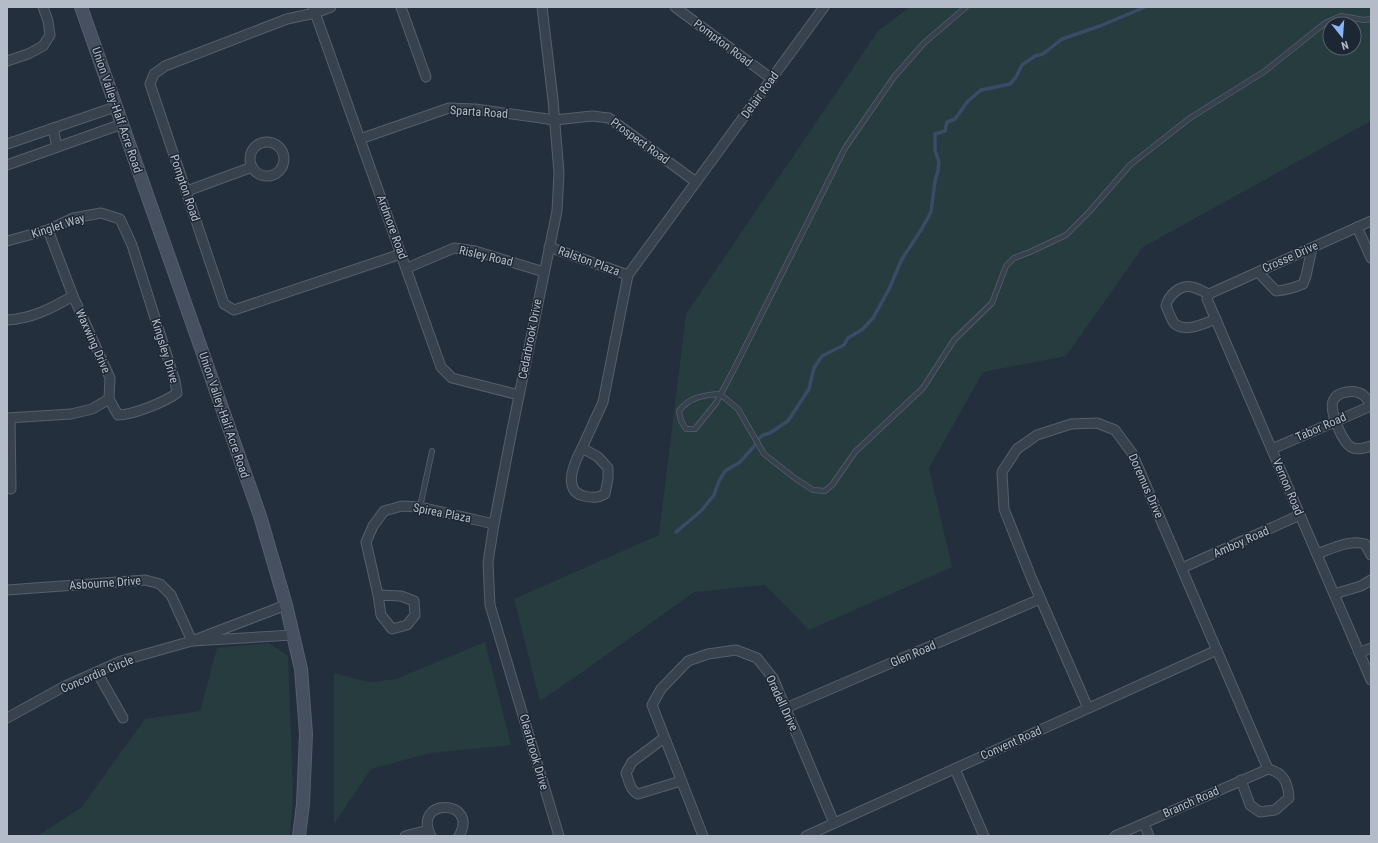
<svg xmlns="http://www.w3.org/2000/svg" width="1378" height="843" font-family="'Roboto Condensed',sans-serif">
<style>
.green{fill:#263c3f;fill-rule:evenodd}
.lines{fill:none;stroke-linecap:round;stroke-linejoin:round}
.stream{stroke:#394c67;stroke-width:3.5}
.lane-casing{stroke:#565f6c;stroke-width:6}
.street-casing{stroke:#565f6c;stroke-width:11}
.secondary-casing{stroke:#565f6c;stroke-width:14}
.lane{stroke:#38414e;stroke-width:4.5}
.street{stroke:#38414e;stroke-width:9}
.secondary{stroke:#465061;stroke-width:12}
.labels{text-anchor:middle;stroke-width:3;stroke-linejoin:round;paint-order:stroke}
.street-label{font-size:12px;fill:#b4bcc9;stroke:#1d2633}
</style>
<rect width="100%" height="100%" fill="#242f3e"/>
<g class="green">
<path d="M 910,7 L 1371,7 L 1371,121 L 1143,247 L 1066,356 L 983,372 L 929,468 L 952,567 L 809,630 L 765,585 L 694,592 L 588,668 L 540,701 L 514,599 L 659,535 L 686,314 L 878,31 ZM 1330,24 L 1354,24 L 1354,48 L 1330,48 Z"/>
<path d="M 485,642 L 511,745 L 430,753 L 371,769 L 334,824 L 334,673 L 369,682 L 396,679 Z"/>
<path d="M 269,643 L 288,656 L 293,794 L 290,836 L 37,836 L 81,808 L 145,719 L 200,711 L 217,648 Z"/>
</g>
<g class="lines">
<path class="stream" d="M 676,532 L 701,511 L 714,495 L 719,481 L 725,471 L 740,462 L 755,445 L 756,441 L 763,435 L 770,433 L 788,421 L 809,389 L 814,368 L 822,356 L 844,345 L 848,338 L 863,329 L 873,318 L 889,289 L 902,259 L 921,230 L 931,212 L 935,181 L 938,171 L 939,162 L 935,150 L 935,134 L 945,131 L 947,122 L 955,119 L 968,101 L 981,90 L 1010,84 L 1016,77 L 1022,65 L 1035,56 L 1043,54 L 1062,39 L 1100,26 L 1145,7"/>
<defs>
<g id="lane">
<path d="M 966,7 L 924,43 L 894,77 L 845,148 L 732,373 L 716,403 L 695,429 L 686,429 L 681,421 L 679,411 C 689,397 704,395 720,394 L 738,409 L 764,454 L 796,479 L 813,490 L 825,491 L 832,485 L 855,452 L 923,388 L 954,340 L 992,303 L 1006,266 L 1014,258 L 1030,252 L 1066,235 L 1089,212 L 1130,165 L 1190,118 L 1265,71 L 1325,23 L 1341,16 L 1364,20 L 1371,19"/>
<path d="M 420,507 L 432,451"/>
</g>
<g id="street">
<path d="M 313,7 L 441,367 L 452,378 L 519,395"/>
<path d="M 331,7 L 315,13 L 287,19 L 165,66 L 154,74 L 150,84 L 224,304 L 234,310 L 401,254"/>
<path d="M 401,7 L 426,77"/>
<path d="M 542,7 L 553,100 L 559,173 L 557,211 L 511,435 L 494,524 L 488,562 L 490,605 L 559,836"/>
<path d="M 675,7 L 772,79"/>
<path d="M 7,61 L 28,54 L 43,46 L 50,35 L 48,21 L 43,7"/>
<path d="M 53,128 L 57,147"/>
<path d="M 360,139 L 449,108 L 475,109 L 555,120 L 592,116 L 609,118 L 696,182"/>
<circle cx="267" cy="159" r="17"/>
<path d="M 7,144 L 115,107"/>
<path d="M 7,165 L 122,124"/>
<path d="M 187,191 L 252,167"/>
<path d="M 1357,227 L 1371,258"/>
<path d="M 7,241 L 48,230 L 73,218 L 101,213 L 120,219 L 132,245 L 175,381 L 177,393 C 165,402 133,415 118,415 L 109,399"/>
<path d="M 549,247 L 628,275"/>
<path d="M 407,268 L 454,248 L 475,251 L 544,272"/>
<path d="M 1258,272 L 1276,291 C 1286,290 1294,288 1303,284 L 1306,276 L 1312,248"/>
<path d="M 1209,294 L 1207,299 L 1371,680"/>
<path d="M 1209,294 L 1371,221"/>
<path d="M 1209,294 C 1204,292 1197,288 1192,287 C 1180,284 1168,296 1166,306 C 1169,312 1171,320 1175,324 C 1186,333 1205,323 1216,319"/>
<path d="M 7,320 C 31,319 52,308 73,296"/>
<path d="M 1371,405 C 1369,402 1366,397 1363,395 C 1355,389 1337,391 1333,401 C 1329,411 1343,445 1353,448 C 1359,450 1365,448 1371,446"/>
<path d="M 7,418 L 71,414 L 92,409 L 109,399 L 110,378 L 73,296 L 48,230"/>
<path d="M 10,418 L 11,489"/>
<path d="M 582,448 L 603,402 L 628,275 L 824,7"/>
<path d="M 582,448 L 598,457 L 608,468 L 608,479 L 605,494 C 597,498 593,498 584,496 C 561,491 575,461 582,448 Z"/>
<path d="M 1272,449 L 1371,406"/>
<path d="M 1317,554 C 1331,549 1350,539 1365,544 L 1371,555"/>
<path d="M 1182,568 L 1300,515"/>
<path d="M 7,590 L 145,580 L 160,584 L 171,595 L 192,641 L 121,661 L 65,686 L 7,718"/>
<path d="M 1334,594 L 1361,586 L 1371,580"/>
<path d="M 378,595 L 366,542 L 373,526 L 384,511 L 402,506 L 420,507 L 494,524"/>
<path d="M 378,595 L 401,596 L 414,601 L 415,615 L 407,625 L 392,629 L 381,615 Z"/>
<path d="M 286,605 L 192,641 L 293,635"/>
<path d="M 1359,653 L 1371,648"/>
<path d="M 97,672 L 123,718"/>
<path d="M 786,708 L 1040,599"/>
<path d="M 1088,708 L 1031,577 L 1004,509 L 1002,472 L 1017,449 L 1037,435 L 1071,424 L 1097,423 L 1115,430 L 1132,453 L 1268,769"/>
<path d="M 664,738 L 632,762 L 626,773 C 629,781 630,790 638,794 L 681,781"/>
<path d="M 955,769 L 984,836"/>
<path d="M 1241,780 L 1250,805 L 1260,812 L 1275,810 L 1289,798 C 1288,783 1284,773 1268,769"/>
<path d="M 1144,824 L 1149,836"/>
<path d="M 405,836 L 428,830"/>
<path d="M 431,836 C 411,797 480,799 459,836"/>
<path d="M 703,836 L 652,705 L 661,689 L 688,661 L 708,654 L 736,650 L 757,658 L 773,678 L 834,823"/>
<path d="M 806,836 L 1217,650"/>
<path d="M 1115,836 L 1268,769"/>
</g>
<path id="secondary" d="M 81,7 L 260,516 L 286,605 L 301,669 L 306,734 L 303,804 L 299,836"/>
</defs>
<use href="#lane" class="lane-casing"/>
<use href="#street" class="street-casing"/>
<use href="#secondary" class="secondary-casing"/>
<use href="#lane" class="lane"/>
<use href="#street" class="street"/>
<use href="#secondary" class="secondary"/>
</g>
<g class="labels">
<g class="street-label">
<text transform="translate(723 43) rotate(37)" y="4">Pompton Road</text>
<text transform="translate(760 95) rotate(-54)" y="4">Delair Road</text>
<text transform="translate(117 110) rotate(71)" y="4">Union Valley-Half Acre Road</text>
<text transform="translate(479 112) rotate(4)" y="4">Sparta Road</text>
<text transform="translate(640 141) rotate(36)" y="4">Prospect Road</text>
<text transform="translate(185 188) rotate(71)" y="4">Pompton Road</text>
<text transform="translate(58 226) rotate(-18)" y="4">Kinglet Way</text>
<text transform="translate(392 227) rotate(70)" y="4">Ardmore Road</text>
<text transform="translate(486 256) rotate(13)" y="4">Risley Road</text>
<text transform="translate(1290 257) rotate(-24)" y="4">Crosse Drive</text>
<text transform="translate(589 261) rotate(20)" y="4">Ralston Plaza</text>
<text transform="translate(530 339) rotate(-79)" y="4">Cedarbrook Drive</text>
<text transform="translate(93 341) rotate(66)" y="4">Waxwing Drive</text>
<text transform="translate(165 351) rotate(73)" y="4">Kingsley Drive</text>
<text transform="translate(224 415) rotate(71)" y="4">Union Valley-Half Acre Road</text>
<text transform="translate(1321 427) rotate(-24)" y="4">Tabor Road</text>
<text transform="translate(1146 486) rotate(66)" y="4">Doremus Drive</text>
<text transform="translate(1288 487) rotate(67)" y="4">Vernon Road</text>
<text transform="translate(442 513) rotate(11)" y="4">Spirea Plaza</text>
<text transform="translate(1241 542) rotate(-24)" y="4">Amboy Road</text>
<text transform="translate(105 583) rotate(-4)" y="4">Asbourne Drive</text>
<text transform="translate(913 654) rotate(-23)" y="4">Glen Road</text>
<text transform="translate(97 674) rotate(-23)" y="4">Concordia Circle</text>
<text transform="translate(782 703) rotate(65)" y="4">Oradell Drive</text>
<text transform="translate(1011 743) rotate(-24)" y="4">Convent Road</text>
<text transform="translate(534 752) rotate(74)" y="4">Clearbrook Drive</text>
<text transform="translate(1191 802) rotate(-24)" y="4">Branch Road</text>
</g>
</g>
<rect width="1378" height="843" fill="none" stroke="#b4bcc9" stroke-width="16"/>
<g transform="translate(1342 36) rotate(163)"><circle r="19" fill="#1d2633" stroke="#59626f"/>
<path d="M0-3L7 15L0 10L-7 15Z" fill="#8ab4f8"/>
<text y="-6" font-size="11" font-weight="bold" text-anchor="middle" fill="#b4bcc9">N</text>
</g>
</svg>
